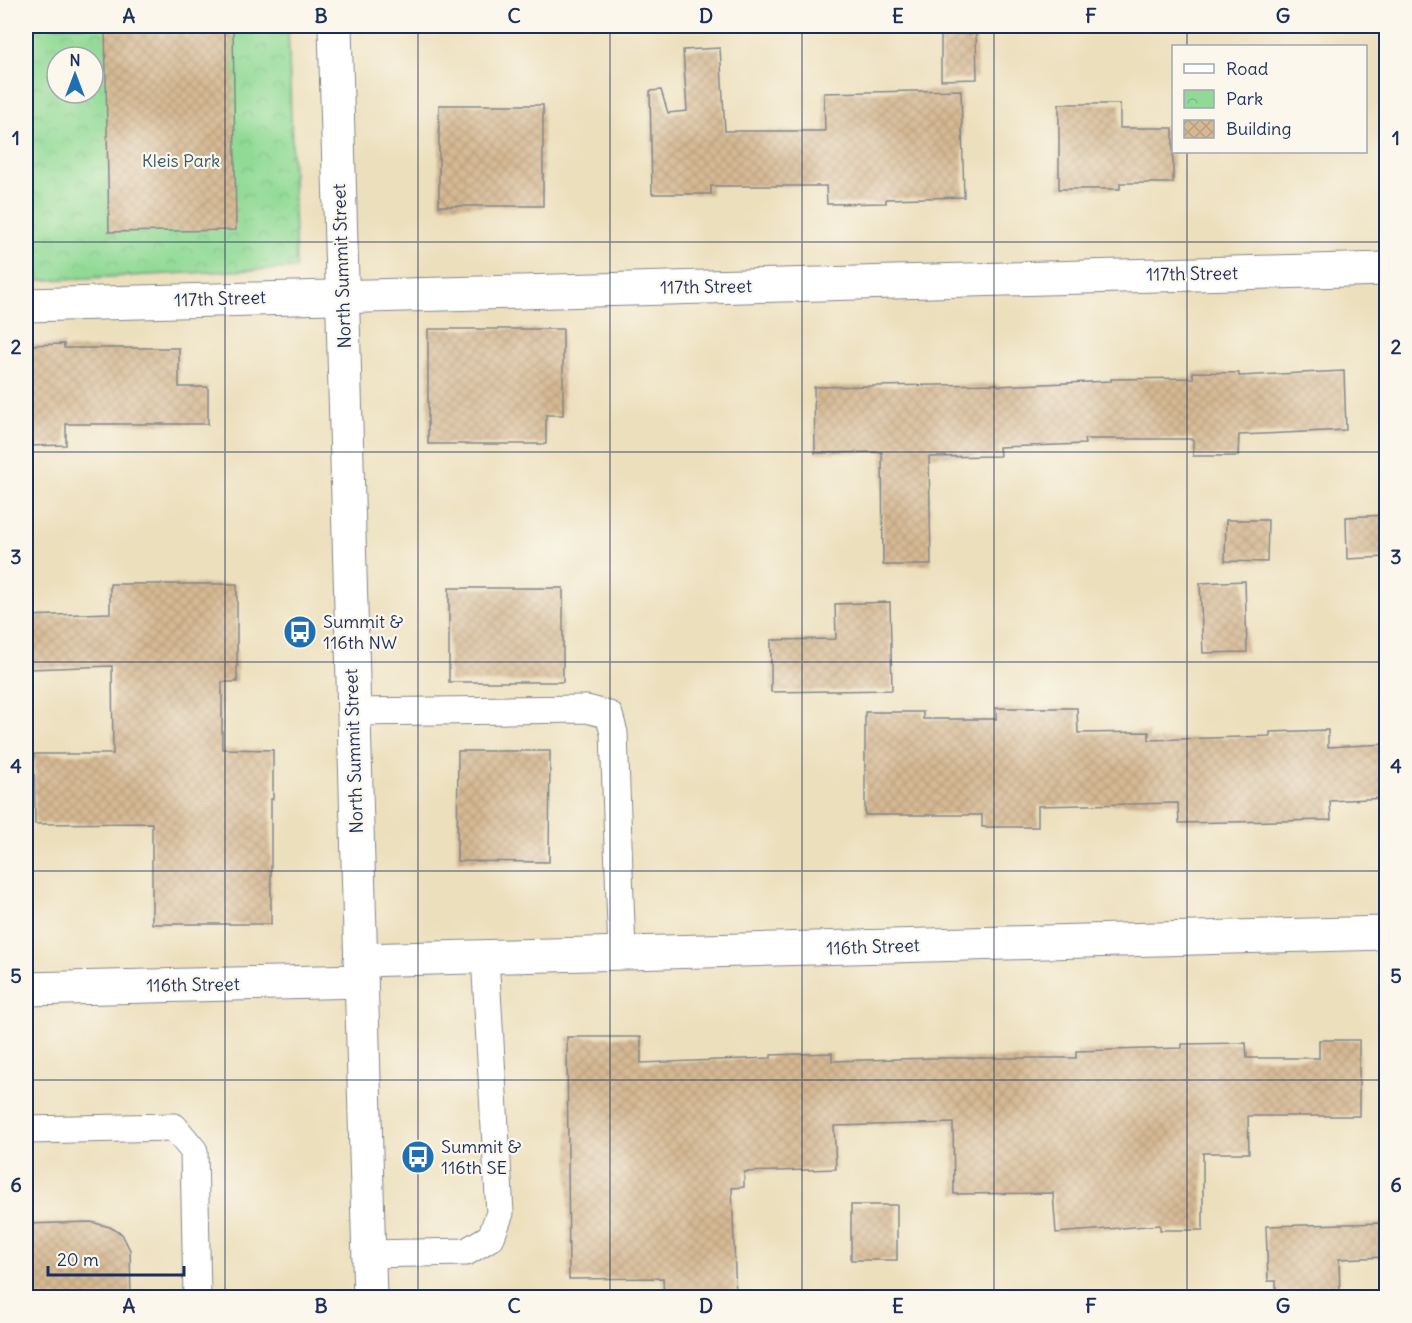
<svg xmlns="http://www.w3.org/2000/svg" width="1412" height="1323" font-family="Delius,sans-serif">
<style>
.park{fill:url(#park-crowns);stroke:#56847a;stroke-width:1.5;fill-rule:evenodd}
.building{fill:url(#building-cross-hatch)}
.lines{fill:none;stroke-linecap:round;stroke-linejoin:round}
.service-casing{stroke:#84878d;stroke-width:29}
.minor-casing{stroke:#84878d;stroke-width:35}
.secondary-casing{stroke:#84878d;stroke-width:35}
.service{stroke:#fff;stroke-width:27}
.minor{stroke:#fff;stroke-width:33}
.secondary{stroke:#fff;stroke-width:33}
.grid{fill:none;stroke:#1b2f5e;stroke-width:1.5;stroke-opacity:0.55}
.labels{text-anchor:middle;stroke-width:4.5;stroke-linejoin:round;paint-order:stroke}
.park-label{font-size:18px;fill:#385a6c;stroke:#fbf7ec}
.street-label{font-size:18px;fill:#1b2f5e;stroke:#fbf7ec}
.poi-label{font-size:18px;fill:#1b2f5e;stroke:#fbf7ec;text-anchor:start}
.neatline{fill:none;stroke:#1b2f5e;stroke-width:2}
.grid-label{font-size:20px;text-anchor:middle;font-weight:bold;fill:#1b2f5e}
</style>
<defs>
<pattern id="park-crowns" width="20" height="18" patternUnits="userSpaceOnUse" patternTransform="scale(1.5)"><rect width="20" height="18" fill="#91da95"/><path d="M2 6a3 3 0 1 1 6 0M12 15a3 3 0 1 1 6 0" fill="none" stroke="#7cbb83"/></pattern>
<pattern id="building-cross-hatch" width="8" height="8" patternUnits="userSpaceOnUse" patternTransform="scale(1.5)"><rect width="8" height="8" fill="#d6b993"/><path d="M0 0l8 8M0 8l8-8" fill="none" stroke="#b79f81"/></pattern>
</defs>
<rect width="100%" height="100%" fill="#fbf7ec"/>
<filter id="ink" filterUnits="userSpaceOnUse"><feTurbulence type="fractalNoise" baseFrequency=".0167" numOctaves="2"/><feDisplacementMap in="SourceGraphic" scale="12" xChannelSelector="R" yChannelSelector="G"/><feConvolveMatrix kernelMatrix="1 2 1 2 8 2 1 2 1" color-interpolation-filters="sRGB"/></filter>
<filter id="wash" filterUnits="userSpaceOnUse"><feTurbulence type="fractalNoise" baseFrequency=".008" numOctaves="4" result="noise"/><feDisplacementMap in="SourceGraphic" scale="24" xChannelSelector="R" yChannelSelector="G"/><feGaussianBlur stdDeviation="1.35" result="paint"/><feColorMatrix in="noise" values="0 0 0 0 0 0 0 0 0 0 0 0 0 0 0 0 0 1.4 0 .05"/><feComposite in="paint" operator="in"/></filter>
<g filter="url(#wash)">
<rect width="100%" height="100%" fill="#ecdfbc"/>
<path class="park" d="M 26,26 L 288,26 L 296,268 L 26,281 ZM 57,57 L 93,57 L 93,93 L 57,93 Z"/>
<g id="blocks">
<g class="building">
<path d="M 105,26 L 233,26 L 236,230 L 109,232 Z"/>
<path d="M 941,34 L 976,34 L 977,79 L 941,80 Z"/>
<path d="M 720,48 L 725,131 L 825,131 L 824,93 L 961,90 L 964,197 L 886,199 L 886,203 L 827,204 L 826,186 L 711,186 L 711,194 L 652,194 L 650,91 L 661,90 L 668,113 L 687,111 L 683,50 Z"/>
<path d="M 1059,104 L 1120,104 L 1120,128 L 1173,128 L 1173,183 L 1120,183 L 1120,189 L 1059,189 Z"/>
<rect x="439" y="105" width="104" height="101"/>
<path d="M 428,329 L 563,329 L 563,415 L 546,415 L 546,444 L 428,444 Z"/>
<path d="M 64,344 L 64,348 L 179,348 L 179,387 L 208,387 L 208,424 L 66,424 L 66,445 L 26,446 L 26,345 Z"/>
<path d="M 1344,371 L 1346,430 L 1239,435 L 1238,456 L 1193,456 L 1193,439 L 1084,439 L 1085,444 L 999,447 L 1000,456 L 929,457 L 931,565 L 883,565 L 882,452 L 815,453 L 814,387 L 998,384 L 998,386 L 1111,381 L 1111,379 L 1193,378 L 1193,372 L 1239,373 L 1239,376 Z"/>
<path d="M 1386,515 L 1386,557 L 1347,559 L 1346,517 Z"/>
<path d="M 1226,520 L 1268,520 L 1267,562 L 1225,561 Z"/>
<path d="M 1245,581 L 1247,652 L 1203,653 L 1200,583 Z"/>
<path d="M 110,584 L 237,584 L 237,682 L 222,682 L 222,749 L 273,750 L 273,799 L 271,799 L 271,924 L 152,924 L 152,823 L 35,824 L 34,754 L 113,754 L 112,666 L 29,669 L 27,616 L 110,613 Z"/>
<rect x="449" y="588" width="114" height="94"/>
<path d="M 890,602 L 892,690 L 771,692 L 771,640 L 836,639 L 835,604 Z"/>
<path d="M 996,708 L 1077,708 L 1078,733 L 1149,732 L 1149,740 L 1270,736 L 1270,732 L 1328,730 L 1328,747 L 1386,744 L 1386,798 L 1330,801 L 1331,820 L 1179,823 L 1178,803 L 1038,806 L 1038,827 L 982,827 L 982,815 L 865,815 L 865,712 L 923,712 L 923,719 L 996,719 Z"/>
<path d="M 458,751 L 550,751 L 549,862 L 457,861 Z"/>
<path d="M 567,1037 L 641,1037 L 641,1063 L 771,1058 L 771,1055 L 832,1053 L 832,1061 L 931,1058 L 1076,1058 L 1076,1051 L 1182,1048 L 1182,1044 L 1246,1043 L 1247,1058 L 1319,1058 L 1319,1040 L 1359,1040 L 1359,1116 L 1248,1116 L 1249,1153 L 1203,1153 L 1203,1230 L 1160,1230 L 1160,1225 L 1056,1233 L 1053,1193 L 954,1194 L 953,1123 L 834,1126 L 836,1169 L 744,1172 L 744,1187 L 732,1188 L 736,1298 L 664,1298 L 663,1278 L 569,1279 Z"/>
<rect x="851" y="1205" width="46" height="55"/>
<path d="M 91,1222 L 110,1227 L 122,1234 L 130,1250 L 131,1298 L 26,1298 L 26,1224 Z"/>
<path d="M 1386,1223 L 1386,1257 L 1339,1259 L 1340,1298 L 1276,1298 L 1276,1281 L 1268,1281 L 1266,1226 Z"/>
</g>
</g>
</g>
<g filter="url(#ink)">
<use href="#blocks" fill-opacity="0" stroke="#84878d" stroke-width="1.5"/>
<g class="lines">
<defs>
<g id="service">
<path d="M 353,712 L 587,709 L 609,715 L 614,733 L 622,953"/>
<path d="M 26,1130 L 174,1127 L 194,1151 L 197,1298"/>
<path d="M 369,1254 L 466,1252 L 491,1237 L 500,1213 L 485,957"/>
</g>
<g id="minor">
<path d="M 26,305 L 1386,269"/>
<path d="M 360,960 L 1386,933"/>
<path d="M 26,989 L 361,981"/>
</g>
<path id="secondary" d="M 335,26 L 370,1298"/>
</defs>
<use href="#service" class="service-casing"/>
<use href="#minor" class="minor-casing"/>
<use href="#secondary" class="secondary-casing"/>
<use href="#service" class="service"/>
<use href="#minor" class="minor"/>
<use href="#secondary" class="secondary"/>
</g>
</g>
<path class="grid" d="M 225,26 L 225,1298M 418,26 L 418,1298M 610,26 L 610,1298M 802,26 L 802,1298M 994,26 L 994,1298M 1187,26 L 1187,46M 1187,152 L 1187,1298M 26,242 L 1386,242M 26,452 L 1386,452M 26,662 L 1386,662M 26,871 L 1386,871M 26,1080 L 1386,1080"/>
<defs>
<symbol id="bus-disc" viewBox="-11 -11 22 22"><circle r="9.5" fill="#1f6fb2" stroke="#fbf7ec"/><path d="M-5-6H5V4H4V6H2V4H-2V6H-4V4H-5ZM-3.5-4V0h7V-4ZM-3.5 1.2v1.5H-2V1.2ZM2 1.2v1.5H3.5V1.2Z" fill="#fff"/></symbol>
</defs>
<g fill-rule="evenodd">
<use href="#bus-disc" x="281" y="613" width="38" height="38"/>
<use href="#bus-disc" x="399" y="1138" width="38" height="38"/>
</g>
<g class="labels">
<g class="park-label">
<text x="181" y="167">Kleis Park</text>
</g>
<g class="street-label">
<text transform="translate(342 266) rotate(-92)" y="6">North Summit Street</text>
<text transform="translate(1192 274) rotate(-1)" y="6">117th Street</text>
<text transform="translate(706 287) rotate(-1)" y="6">117th Street</text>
<text transform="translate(220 299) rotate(-2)" y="6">117th Street</text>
<text transform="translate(354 751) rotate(-92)" y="6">North Summit Street</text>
<text transform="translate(873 947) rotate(-2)" y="6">116th Street</text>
<text transform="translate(193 985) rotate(-1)" y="6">116th Street</text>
</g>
<g class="poi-label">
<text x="323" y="628">Summit &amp;<tspan x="323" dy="21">116th NW</tspan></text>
<text x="441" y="1153">Summit &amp;<tspan x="441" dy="21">116th SE</tspan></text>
</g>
</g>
<rect width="1412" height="1323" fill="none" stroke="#fbf7ec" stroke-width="66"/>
<rect x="1172" y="45" width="195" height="108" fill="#fbf7ec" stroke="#a1a7b3" stroke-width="1.5"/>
<rect x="1184" y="64" width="30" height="9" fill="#ffffff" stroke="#a1a7b3" stroke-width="1.5"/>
<text x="1226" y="75" font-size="18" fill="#1b2f5e">Road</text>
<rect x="1184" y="90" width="30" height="18" fill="url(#park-crowns)" stroke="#a1a7b3" stroke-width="1.5"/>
<text x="1226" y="105" font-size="18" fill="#1b2f5e">Park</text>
<rect x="1184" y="120" width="30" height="18" fill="url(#building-cross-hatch)" stroke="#a1a7b3" stroke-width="1.5"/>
<text x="1226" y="135" font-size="18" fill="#1b2f5e">Building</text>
<g transform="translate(75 75)"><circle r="28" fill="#fbf7ec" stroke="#a1a7b3" stroke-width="1.5"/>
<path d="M0-4.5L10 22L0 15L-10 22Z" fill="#1f6fb2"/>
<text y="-9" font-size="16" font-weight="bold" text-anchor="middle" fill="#1b2f5e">N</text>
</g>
<path d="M48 1266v9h136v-9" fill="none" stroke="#1b2f5e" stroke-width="3"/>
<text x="57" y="1266" font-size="18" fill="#1b2f5e" stroke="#fbf7ec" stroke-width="4.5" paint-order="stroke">20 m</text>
<rect x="33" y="33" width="1346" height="1257" class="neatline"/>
<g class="grid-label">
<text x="129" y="23">A</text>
<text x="321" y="23">B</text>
<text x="514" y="23">C</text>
<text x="706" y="23">D</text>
<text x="898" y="23">E</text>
<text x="1091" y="23">F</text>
<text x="1283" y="23">G</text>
<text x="16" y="145">1</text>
<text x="1396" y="145">1</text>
<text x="16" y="354">2</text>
<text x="1396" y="354">2</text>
<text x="16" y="564">3</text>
<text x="1396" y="564">3</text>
<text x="16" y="773">4</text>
<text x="1396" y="773">4</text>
<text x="16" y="983">5</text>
<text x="1396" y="983">5</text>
<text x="16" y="1192">6</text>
<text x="1396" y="1192">6</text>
<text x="129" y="1313">A</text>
<text x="321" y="1313">B</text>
<text x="514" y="1313">C</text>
<text x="706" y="1313">D</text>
<text x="898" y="1313">E</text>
<text x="1091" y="1313">F</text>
<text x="1283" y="1313">G</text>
</g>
</svg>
